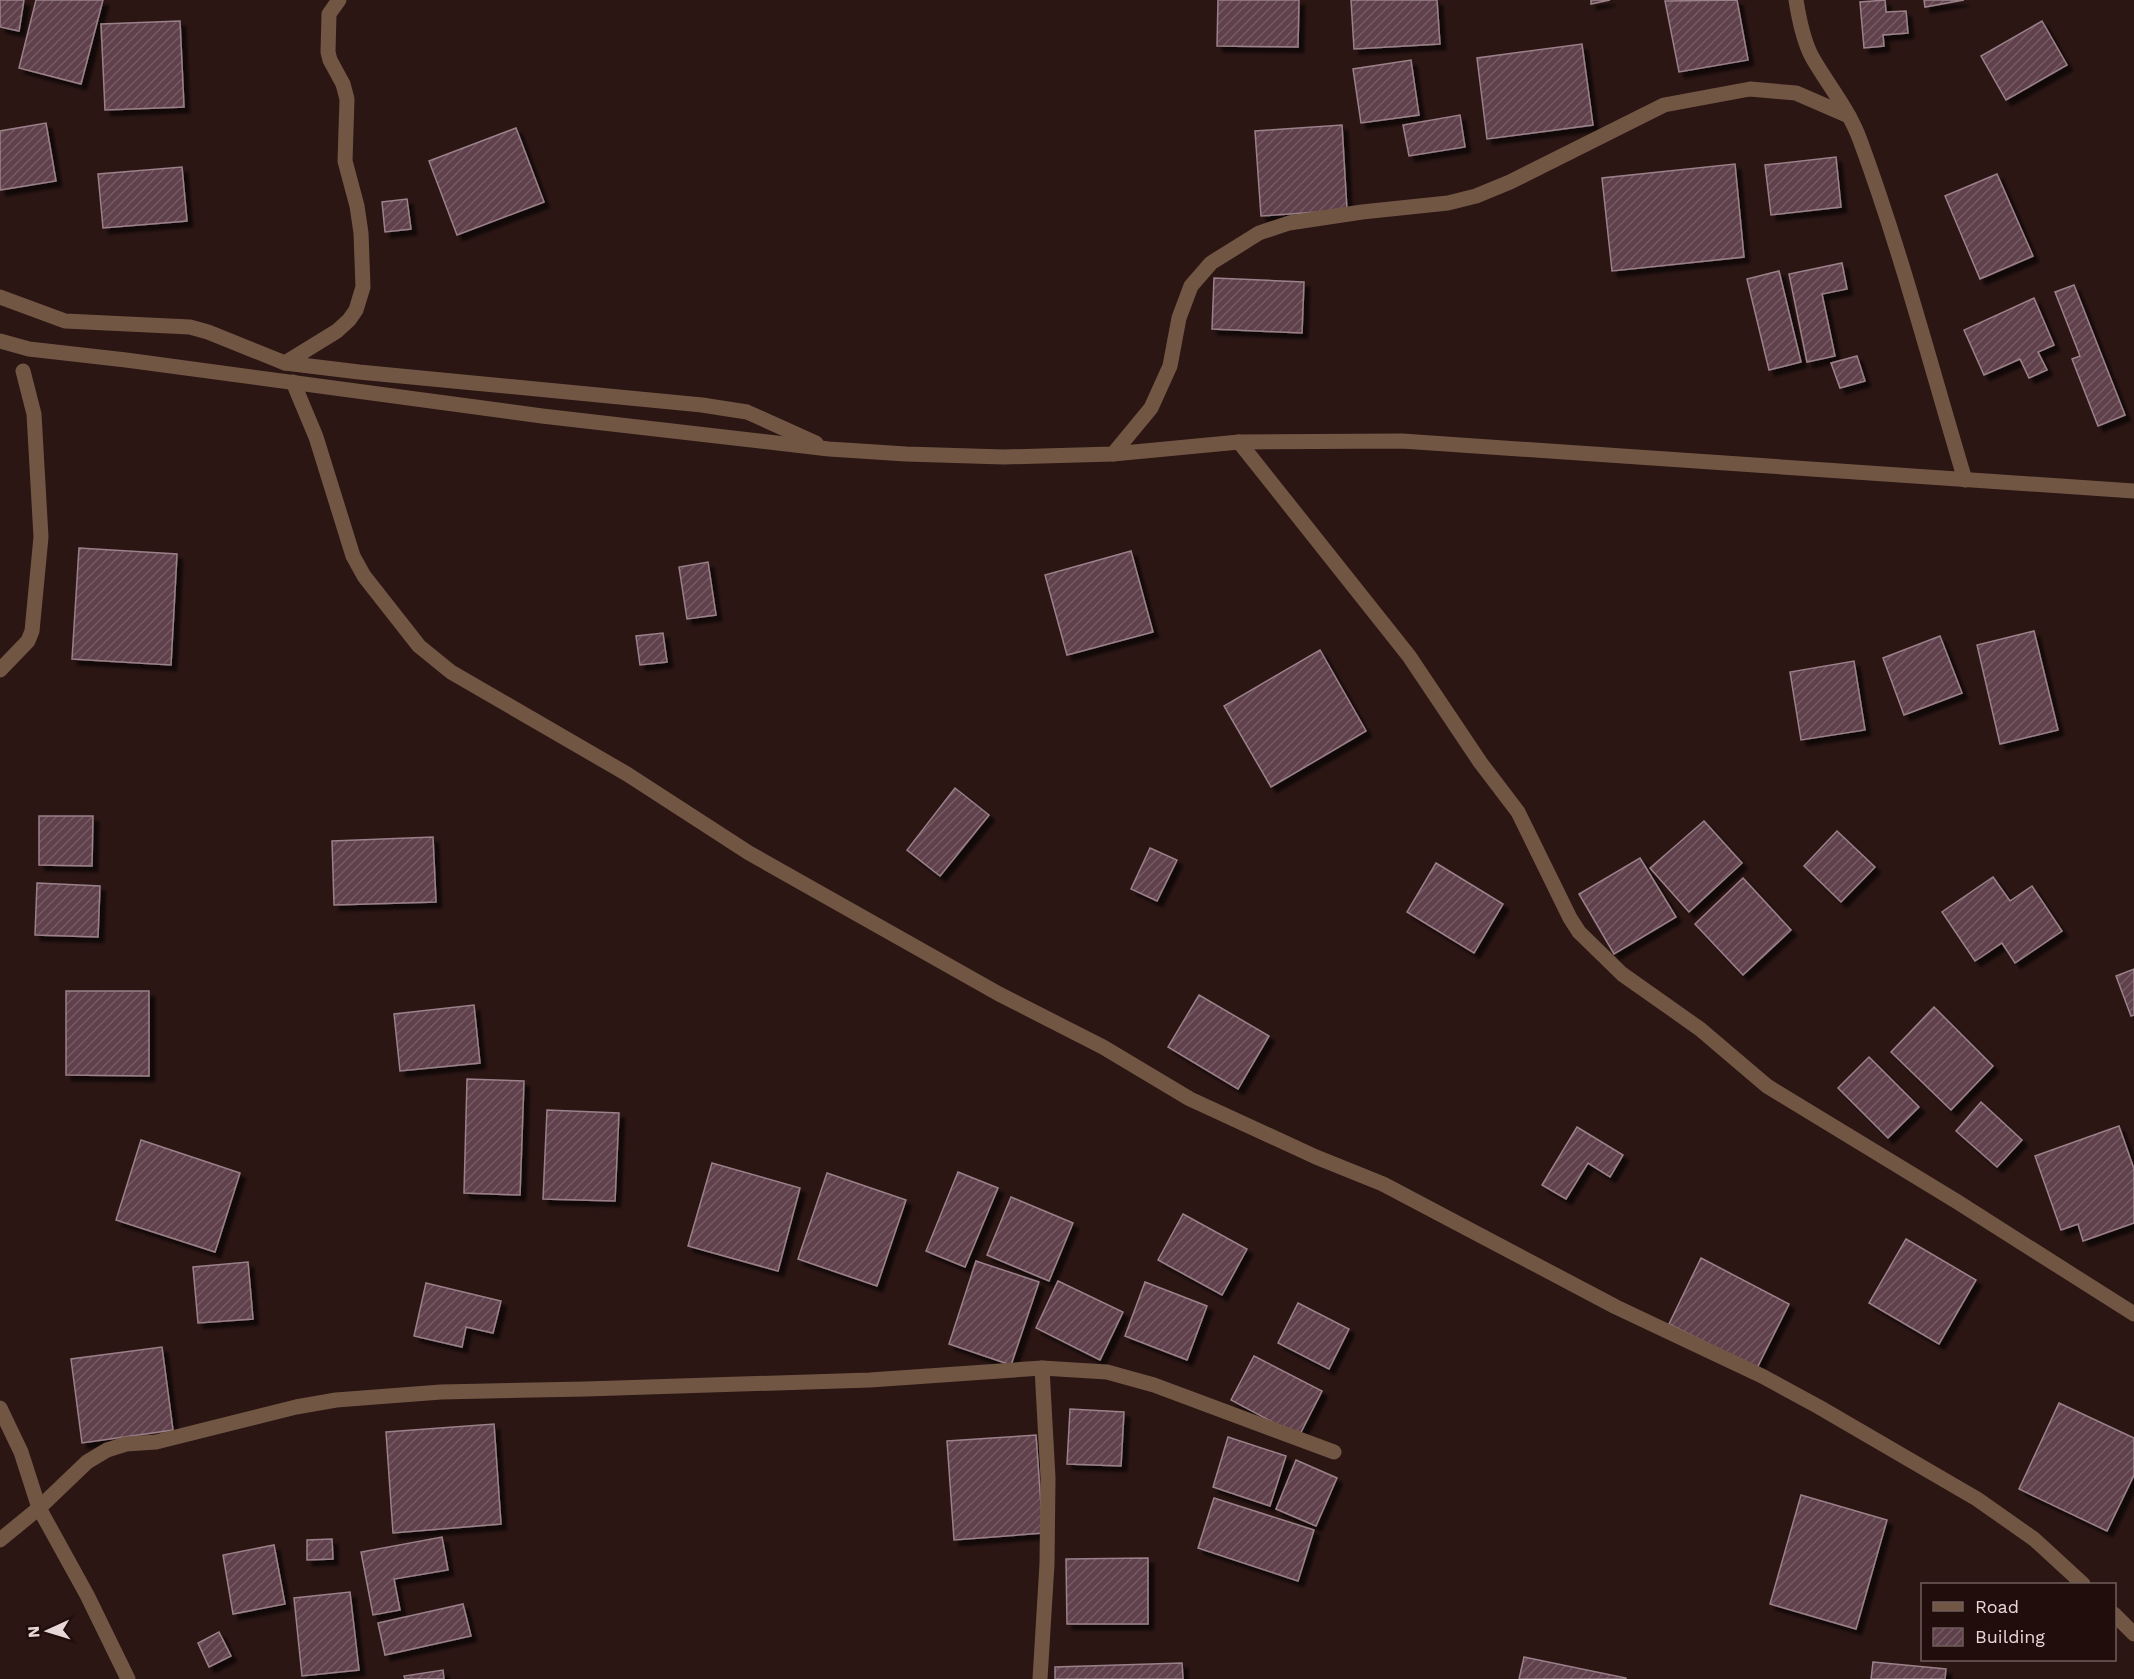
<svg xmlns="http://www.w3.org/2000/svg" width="2134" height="1679" font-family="'Work Sans',sans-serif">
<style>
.building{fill:url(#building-hatch);stroke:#9b818a;stroke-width:1.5;filter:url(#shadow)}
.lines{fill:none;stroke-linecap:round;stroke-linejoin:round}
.minor{stroke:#725644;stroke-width:15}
</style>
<defs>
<pattern id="building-hatch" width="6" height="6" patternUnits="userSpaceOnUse" patternTransform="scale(1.5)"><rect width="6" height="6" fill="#5e404b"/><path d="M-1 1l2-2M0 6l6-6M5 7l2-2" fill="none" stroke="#755b64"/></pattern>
<filter id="shadow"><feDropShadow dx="5.5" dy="5.5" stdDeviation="1.5" flood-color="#0009"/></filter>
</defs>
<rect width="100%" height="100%" fill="#2b1614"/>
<g class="building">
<path d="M 0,0 L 24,0 L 19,31 L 0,27 Z"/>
<path d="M 36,0 L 103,0 L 81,84 L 19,68 Z"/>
<path d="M 1218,0 L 1299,0 L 1298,47 L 1217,46 Z"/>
<path d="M 1351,0 L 1437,0 L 1440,44 L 1354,49 Z"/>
<path d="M 1591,0 L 1610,0 L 1591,4 Z"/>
<path d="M 1737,0 L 1748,60 L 1679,72 L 1665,1 Z"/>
<path d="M 1885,0 L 1886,12 L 1906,11 L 1908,33 L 1883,35 L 1884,46 L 1864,48 L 1860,2 Z"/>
<path d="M 1924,0 L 1964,0 L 1925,7 Z"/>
<path d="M 180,21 L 184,107 L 105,110 L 101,24 Z"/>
<path d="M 2042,21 L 2067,65 L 2006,100 L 1981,56 Z"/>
<path d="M 1582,44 L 1593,125 L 1487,139 L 1477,58 Z"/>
<path d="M 1411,60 L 1419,115 L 1361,123 L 1353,69 Z"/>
<path d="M 1460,115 L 1465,147 L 1409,156 L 1403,125 Z"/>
<path d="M 46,123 L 56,181 L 0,190 L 0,131 Z"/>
<path d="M 1342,125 L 1347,210 L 1261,216 L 1255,131 Z"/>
<path d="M 516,128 L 544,202 L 457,235 L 429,161 Z"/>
<path d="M 1836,157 L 1841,207 L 1771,215 L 1765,165 Z"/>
<path d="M 1735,164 L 1744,257 L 1612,271 L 1602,178 Z"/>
<path d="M 182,167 L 187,221 L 103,228 L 98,174 Z"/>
<path d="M 1997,174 L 2033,256 L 1980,279 L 1945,196 Z"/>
<path d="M 407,199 L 411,229 L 385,232 L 382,202 Z"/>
<path d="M 1842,263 L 1847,289 L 1822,294 L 1835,356 L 1807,362 L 1789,274 Z"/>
<path d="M 1779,271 L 1801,362 L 1769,370 L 1747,279 Z"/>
<path d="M 1214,278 L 1304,282 L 1302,333 L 1212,329 Z"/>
<path d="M 2074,285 L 2125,415 L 2098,426 L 2072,359 L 2080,356 L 2055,292 Z"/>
<path d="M 2034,298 L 2054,345 L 2038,352 L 2047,370 L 2029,378 L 2020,359 L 1984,375 L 1964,330 Z"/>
<path d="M 1857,356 L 1865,381 L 1840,388 L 1831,363 Z"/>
<path d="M 79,548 L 177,554 L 171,665 L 72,659 Z"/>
<path d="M 1131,551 L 1153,632 L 1067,655 L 1045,575 Z"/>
<path d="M 708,562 L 716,615 L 687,619 L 679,567 Z"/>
<path d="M 2034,631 L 2058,730 L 2000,744 L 1977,645 Z"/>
<path d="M 663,633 L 667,662 L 640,665 L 636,636 Z"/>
<path d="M 1940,636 L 1962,693 L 1904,715 L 1883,658 Z"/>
<path d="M 1320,650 L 1366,731 L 1271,787 L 1224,706 Z"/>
<path d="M 1854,661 L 1865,730 L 1801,740 L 1790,672 Z"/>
<path d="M 955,788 L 989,815 L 940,876 L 907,850 Z"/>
<path d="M 39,816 L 93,816 L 92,866 L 39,865 Z"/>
<path d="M 1704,821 L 1742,863 L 1689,912 L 1650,868 Z"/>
<path d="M 1837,831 L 1875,867 L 1841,902 L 1804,866 Z"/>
<path d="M 433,837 L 436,902 L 334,905 L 332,841 Z"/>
<path d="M 1150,848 L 1177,860 L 1157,901 L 1131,889 Z"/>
<path d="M 1640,858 L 1676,917 L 1614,954 L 1579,894 Z"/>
<path d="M 1436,863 L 1503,904 L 1474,953 L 1407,912 Z"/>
<path d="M 1993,877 L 2010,901 L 2032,886 L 2062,931 L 2015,963 L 2002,943 L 1975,961 L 1942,912 Z"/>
<path d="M 1743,878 L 1791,930 L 1743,975 L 1695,924 Z"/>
<path d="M 37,883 L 100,886 L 98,937 L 35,935 Z"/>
<path d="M 2134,969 L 2134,1015 L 2131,1016 L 2116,976 Z"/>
<path d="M 66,991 L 149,991 L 149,1076 L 66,1075 Z"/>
<path d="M 1199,995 L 1269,1036 L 1238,1089 L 1168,1047 Z"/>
<path d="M 474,1005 L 480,1063 L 400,1071 L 394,1014 Z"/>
<path d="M 1934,1007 L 1993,1066 L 1951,1110 L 1891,1052 Z"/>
<path d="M 1869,1057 L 1919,1107 L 1888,1138 L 1838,1088 Z"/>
<path d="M 467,1079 L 524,1081 L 520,1195 L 464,1193 Z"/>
<path d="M 1981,1102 L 2022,1140 L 1997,1167 L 1956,1131 Z"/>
<path d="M 547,1110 L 619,1113 L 615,1201 L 543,1199 Z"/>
<path d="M 2119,1126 L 2134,1169 L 2134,1223 L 2083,1241 L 2078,1224 L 2061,1230 L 2035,1156 Z"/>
<path d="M 1577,1127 L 1623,1155 L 1610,1177 L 1588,1163 L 1566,1199 L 1542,1185 Z"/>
<path d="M 141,1140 L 240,1173 L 215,1252 L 116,1220 Z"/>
<path d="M 712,1163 L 800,1188 L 778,1271 L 688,1246 Z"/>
<path d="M 958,1172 L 998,1188 L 965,1267 L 926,1251 Z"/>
<path d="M 827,1173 L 906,1200 L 877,1286 L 798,1259 Z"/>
<path d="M 1011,1197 L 1073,1223 L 1049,1281 L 987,1255 Z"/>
<path d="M 1183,1214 L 1247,1249 L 1222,1295 L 1158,1260 Z"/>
<path d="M 1906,1239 L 1976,1280 L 1939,1344 L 1869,1303 Z"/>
<path d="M 1701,1258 L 1789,1304 L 1757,1368 L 1669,1324 Z"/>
<path d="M 976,1261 L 1039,1282 L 1011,1365 L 949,1344 Z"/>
<path d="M 248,1262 L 253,1319 L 198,1323 L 193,1267 Z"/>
<path d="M 1058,1281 L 1123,1312 L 1100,1360 L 1036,1328 Z"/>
<path d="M 1145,1282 L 1207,1306 L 1187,1360 L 1125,1336 Z"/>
<path d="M 426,1283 L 501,1301 L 493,1333 L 466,1327 L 462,1347 L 414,1336 Z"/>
<path d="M 1298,1303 L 1349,1329 L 1329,1369 L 1278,1343 Z"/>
<path d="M 162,1347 L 173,1430 L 82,1443 L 71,1359 Z"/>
<path d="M 1254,1356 L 1322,1391 L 1299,1436 L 1231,1400 Z"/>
<path d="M 2059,1403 L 2134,1438 L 2134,1475 L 2107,1531 L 2019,1489 Z"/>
<path d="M 1070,1409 L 1124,1412 L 1121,1466 L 1067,1464 Z"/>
<path d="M 494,1424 L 501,1524 L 393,1533 L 386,1432 Z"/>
<path d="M 1036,1435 L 1043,1533 L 954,1540 L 947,1441 Z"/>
<path d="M 1228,1437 L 1286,1456 L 1270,1506 L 1213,1487 Z"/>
<path d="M 1296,1460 L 1337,1478 L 1316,1526 L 1276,1509 Z"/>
<path d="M 1801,1495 L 1887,1520 L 1856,1629 L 1770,1604 Z"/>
<path d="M 1214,1498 L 1314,1530 L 1298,1581 L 1198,1548 Z"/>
<path d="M 442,1537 L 448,1570 L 394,1579 L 400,1610 L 373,1615 L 361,1552 Z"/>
<path d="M 332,1539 L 333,1559 L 307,1560 L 307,1540 Z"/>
<path d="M 274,1545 L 285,1604 L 233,1614 L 223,1555 Z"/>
<path d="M 1148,1558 L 1148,1624 L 1067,1624 L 1066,1559 Z"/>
<path d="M 350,1592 L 359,1670 L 302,1676 L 294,1598 Z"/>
<path d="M 463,1604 L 471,1636 L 385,1655 L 378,1623 Z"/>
<path d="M 219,1632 L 231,1656 L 209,1667 L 198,1643 Z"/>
<path d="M 1524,1657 L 1626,1678 L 1626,1679 L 1519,1679 Z"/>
<path d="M 1873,1662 L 1946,1669 L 1945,1679 L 1871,1679 Z"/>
<path d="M 1182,1663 L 1183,1679 L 1055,1679 L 1055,1667 Z"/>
<path d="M 443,1670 L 444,1679 L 405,1679 L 404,1676 Z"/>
</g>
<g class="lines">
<g class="minor">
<path d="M 1796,0 C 1799,19 1803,40 1812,57 C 1828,85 1849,110 1860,140 C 1901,251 1931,367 1965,480"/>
<path d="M 0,297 L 65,321 L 190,327 L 208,332 L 285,363 L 359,372 L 702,405 L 747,412 L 816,443"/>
<path d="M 0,341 L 29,349 L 126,360 L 542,416 L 829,449 L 906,454 L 1004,457 L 1113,454 L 1239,442 L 1402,441 L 2134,491"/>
<path d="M 285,363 L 337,331 L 349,320 L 356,310 L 363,287 L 361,233 L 357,206 L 345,161 L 347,99 L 343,84 L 330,60 L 328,52 L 329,14 L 339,0"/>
<path d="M 293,382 L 316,437 L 353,556 L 364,576 L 419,646 L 451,672 L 627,774 L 749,853 L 999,994 L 1103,1047 L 1190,1099 L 1316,1157 L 1383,1184 L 1616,1307 L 1762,1376 L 1819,1407 L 1977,1499 L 2034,1539 L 2083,1584"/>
<path d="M 1239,442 L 1409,656 L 1480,762 L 1518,812 L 1570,918 L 1579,932 L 1622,974 L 1700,1029 L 1767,1086 L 1956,1201 L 2134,1314"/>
<path d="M 1113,454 L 1151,408 L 1170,366 L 1179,318 L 1191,286 L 1211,263 L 1259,233 L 1289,223 L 1362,212 L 1448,203 L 1476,196 L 1510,182 L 1664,105 L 1750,89 L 1796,93 L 1849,116"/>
<path d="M 0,670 L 28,641 L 32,631 L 41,537 L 34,414 L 23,371"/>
<path d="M 0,1408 L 21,1452 L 39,1508 L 87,1595 L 128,1679"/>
<path d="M 0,1540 L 39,1508 L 87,1462 L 107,1450 L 126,1444 L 156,1442 L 296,1407 L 336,1400 L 441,1392 L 586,1389 L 870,1380 L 1042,1368 L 1107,1372 L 1154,1385 L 1334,1452"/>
<path d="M 2114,1614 L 2134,1634"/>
<path d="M 1040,1679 L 1047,1564 L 1048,1478 L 1042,1368"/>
</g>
</g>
<rect x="1921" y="1583" width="195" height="78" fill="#210d0b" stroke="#705e5c" stroke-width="1.5"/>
<rect x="1933" y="1602" width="30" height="9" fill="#725644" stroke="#705e5c" stroke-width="1.5"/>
<text x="1975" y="1613" font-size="18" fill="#e7d7d6">Road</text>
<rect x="1933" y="1628" width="30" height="18" fill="url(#building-hatch)" stroke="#705e5c" stroke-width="1.5"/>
<text x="1975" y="1643" font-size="18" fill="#e7d7d6">Building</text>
<g transform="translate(48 1631) rotate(266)" stroke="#210d0b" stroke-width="4.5" paint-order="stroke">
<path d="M0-4.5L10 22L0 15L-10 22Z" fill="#e7d7d6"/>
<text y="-9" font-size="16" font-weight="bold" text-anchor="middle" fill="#e7d7d6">N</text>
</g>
</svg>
